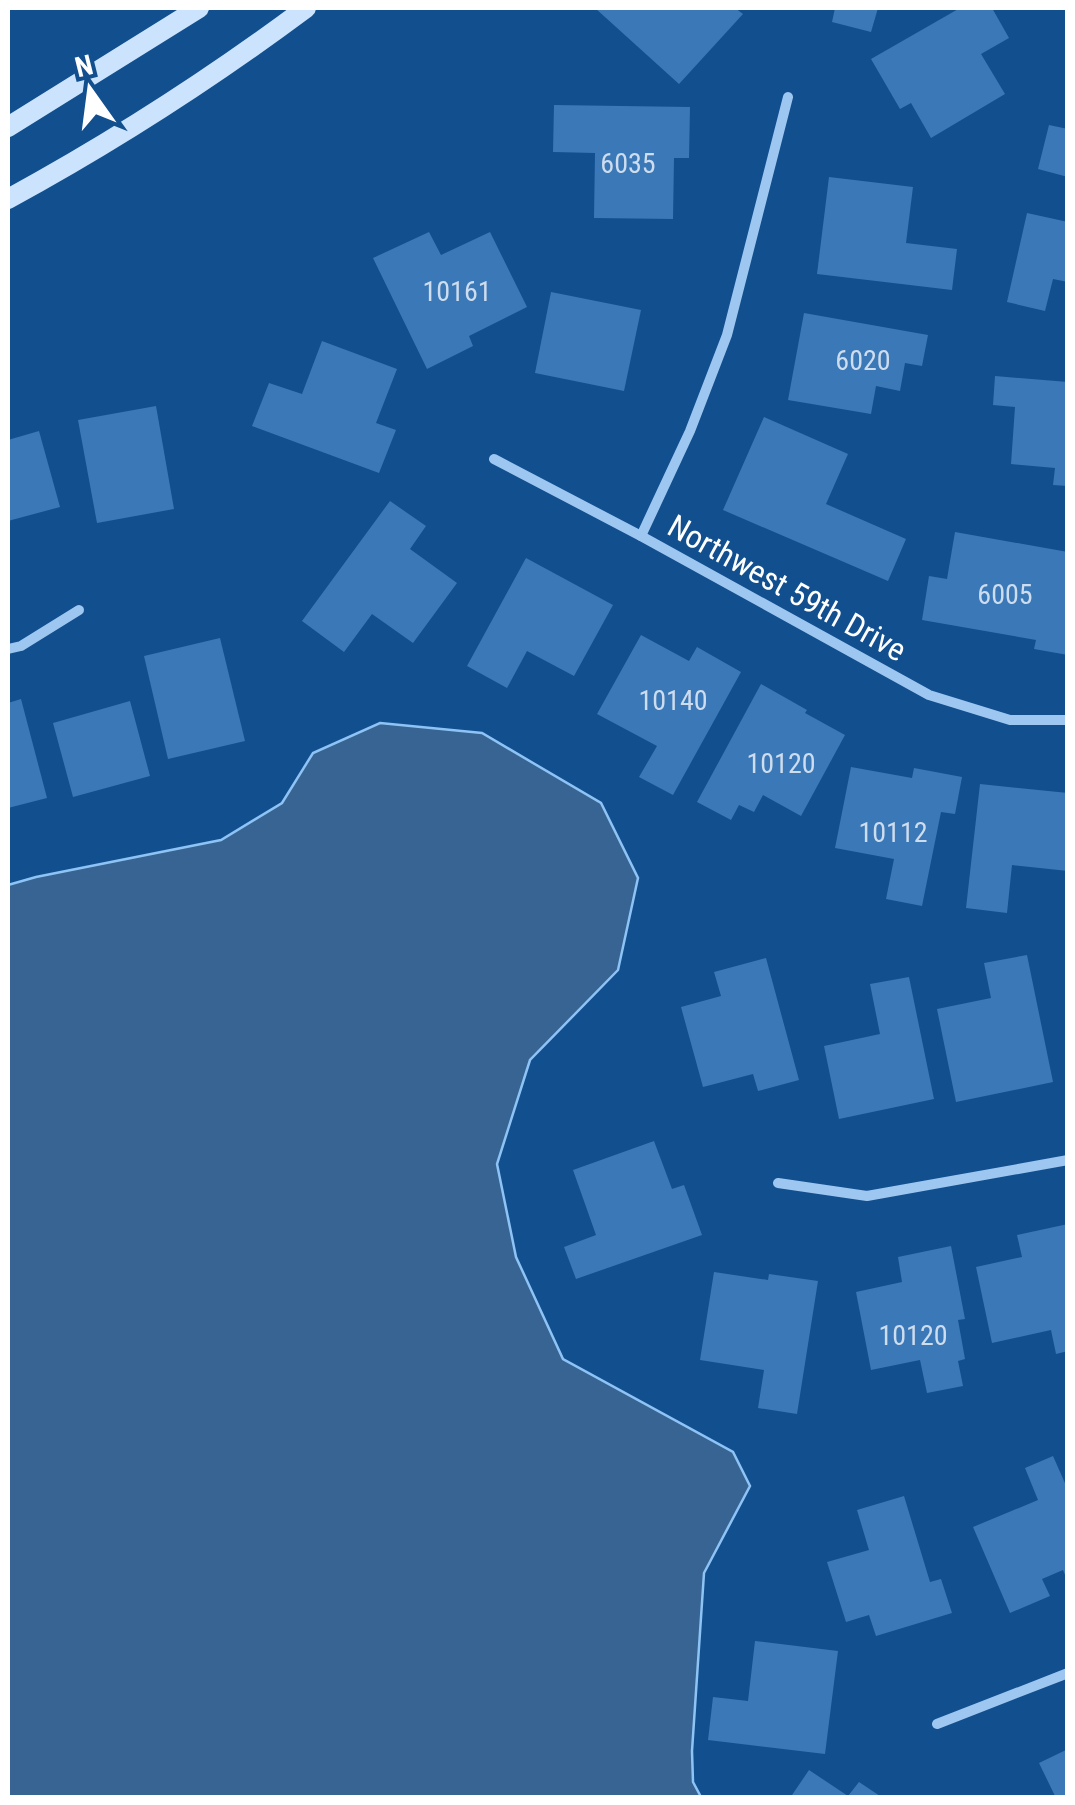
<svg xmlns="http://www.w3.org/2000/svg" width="1075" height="1805" font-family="'Roboto Condensed',sans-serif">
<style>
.water{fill:#376493;stroke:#8ec3f5;stroke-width:2.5}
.building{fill:#3b78b8}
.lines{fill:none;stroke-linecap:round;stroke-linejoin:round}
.street{stroke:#9dc7f1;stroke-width:10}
.secondary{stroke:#cbe3fc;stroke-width:20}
.labels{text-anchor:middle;stroke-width:8;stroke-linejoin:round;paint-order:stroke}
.number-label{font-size:28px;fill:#cedded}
.street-label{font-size:32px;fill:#fff;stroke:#124f8f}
</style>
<rect width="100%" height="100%" fill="#124f8f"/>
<path class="water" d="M 380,723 L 482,733 L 601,803 L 638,878 L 618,970 L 530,1060 L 497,1164 L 516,1257 L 563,1359 L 733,1452 L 750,1486 L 704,1573 L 692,1751 L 693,1782 L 701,1797 L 8,1797 L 8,885 L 36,877 L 221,840 L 282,803 L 313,753 Z"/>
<g class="building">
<path d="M 595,8 L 735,8 L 743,14 L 679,84 Z"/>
<path d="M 835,8 L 878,8 L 871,32 L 832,22 Z"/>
<path d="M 960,8 L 992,8 L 1009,38 L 981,54 L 1005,94 L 931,138 L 911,103 L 900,109 L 871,59 Z"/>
<path d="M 554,105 L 690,107 L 689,158 L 674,158 L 673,219 L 594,218 L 595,153 L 553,152 Z"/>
<path d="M 1049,125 L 1068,129 L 1068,177 L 1038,169 Z"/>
<path d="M 829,177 L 913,187 L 906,243 L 957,249 L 952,290 L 817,274 Z"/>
<path d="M 1027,213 L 1068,222 L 1068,282 L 1053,279 L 1045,311 L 1007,302 Z"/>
<path d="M 429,232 L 441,255 L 490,232 L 527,307 L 469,336 L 473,346 L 427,369 L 373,258 Z"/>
<path d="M 551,292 L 641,310 L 624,391 L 535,373 Z"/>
<path d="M 804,313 L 928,335 L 922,366 L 905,363 L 900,391 L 876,386 L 871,414 L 788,400 Z"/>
<path d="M 322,341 L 397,369 L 376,423 L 396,430 L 379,473 L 252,426 L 269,383 L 302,394 Z"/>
<path d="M 995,376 L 1068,382 L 1068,486 L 1053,485 L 1055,468 L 1011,464 L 1015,407 L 993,405 Z"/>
<path d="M 156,406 L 174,509 L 97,523 L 78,420 Z"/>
<path d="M 764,417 L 848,454 L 826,504 L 906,539 L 888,581 L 723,510 Z"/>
<path d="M 39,431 L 60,507 L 8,521 L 8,440 Z"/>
<path d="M 390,501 L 426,526 L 410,549 L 457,583 L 413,643 L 372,614 L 344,652 L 302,621 Z"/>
<path d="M 955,532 L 1068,552 L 1068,655 L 1034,649 L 1036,640 L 922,620 L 929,576 L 947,579 Z"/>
<path d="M 526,558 L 613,605 L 574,676 L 527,651 L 507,688 L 467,666 Z"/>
<path d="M 641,635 L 689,661 L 697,647 L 741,672 L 673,795 L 639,777 L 657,746 L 597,714 Z"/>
<path d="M 220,638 L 245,741 L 168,759 L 144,656 Z"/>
<path d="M 761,684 L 807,710 L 805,713 L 845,735 L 801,816 L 763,795 L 754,812 L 739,805 L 731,820 L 697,802 Z"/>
<path d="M 21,699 L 47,798 L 8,808 L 8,703 Z"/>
<path d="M 130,701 L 150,776 L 73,797 L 53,723 Z"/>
<path d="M 851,767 L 912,778 L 914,768 L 962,777 L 955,814 L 941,812 L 922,906 L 886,899 L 894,859 L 835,848 Z"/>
<path d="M 980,784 L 1068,793 L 1068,871 L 1012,865 L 1007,913 L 966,908 Z"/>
<path d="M 1027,955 L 1053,1082 L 956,1102 L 937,1009 L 991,998 L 984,963 Z"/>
<path d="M 766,958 L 799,1080 L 758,1091 L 753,1074 L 703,1087 L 681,1007 L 721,996 L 714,972 Z"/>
<path d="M 909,977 L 934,1099 L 839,1119 L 824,1046 L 880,1034 L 870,984 Z"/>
<path d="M 654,1141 L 672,1189 L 684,1185 L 702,1235 L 576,1279 L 564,1247 L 596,1235 L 573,1170 Z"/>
<path d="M 1068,1224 L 1068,1351 L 1056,1354 L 1051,1330 L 992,1343 L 976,1267 L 1022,1257 L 1017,1235 Z"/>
<path d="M 951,1246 L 965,1319 L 958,1320 L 965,1359 L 958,1361 L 963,1386 L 927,1393 L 920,1360 L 871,1370 L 856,1292 L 902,1282 L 898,1257 Z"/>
<path d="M 714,1272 L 768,1280 L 769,1274 L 818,1281 L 797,1414 L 758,1408 L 764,1370 L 700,1360 Z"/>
<path d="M 1053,1456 L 1068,1490 L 1068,1582 L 1063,1570 L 1042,1579 L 1050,1596 L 1010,1613 L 973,1527 L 1038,1500 L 1025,1468 Z"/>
<path d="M 904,1496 L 930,1582 L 941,1579 L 952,1613 L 876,1636 L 869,1615 L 846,1622 L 827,1562 L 869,1550 L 857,1510 Z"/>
<path d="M 755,1641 L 838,1651 L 825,1754 L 708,1740 L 713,1697 L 748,1701 Z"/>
<path d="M 1068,1749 L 1068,1798 L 1056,1798 L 1039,1763 Z"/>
<path d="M 809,1770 L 848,1796 L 859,1782 L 883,1798 L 790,1798 Z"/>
</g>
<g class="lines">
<g class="street">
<path d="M 494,459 L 641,536 L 929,695 L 1010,720 L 1068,720"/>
<path d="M 641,536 L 690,431 L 727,335 L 788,97"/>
<path d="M 8,649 L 21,646 L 79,610"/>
<path d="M 778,1183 L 867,1196 L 1068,1160"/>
<path d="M 937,1724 L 1068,1673"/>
</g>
<g class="secondary">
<path d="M 8,127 L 199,8"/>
<path d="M 8,199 C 111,143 212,78 306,8"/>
</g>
</g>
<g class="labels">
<g class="number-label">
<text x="628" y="173">6035</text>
<text x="457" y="301">10161</text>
<text x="863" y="370">6020</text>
<text x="1005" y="604">6005</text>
<text x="673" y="710">10140</text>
<text x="781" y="773">10120</text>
<text x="893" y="842">10112</text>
<text x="913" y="1345">10120</text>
</g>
<g class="street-label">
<text transform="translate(787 588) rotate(29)" y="11">Northwest 59th Drive</text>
</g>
</g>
<rect width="1075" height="1805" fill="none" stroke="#ffffff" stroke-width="20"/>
<g transform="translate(90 90) rotate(346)" stroke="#124f8f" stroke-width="8" paint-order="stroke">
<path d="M0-8L18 38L0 25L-18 38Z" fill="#ffffff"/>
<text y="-15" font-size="28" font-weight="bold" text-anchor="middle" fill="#ffffff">N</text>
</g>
</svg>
